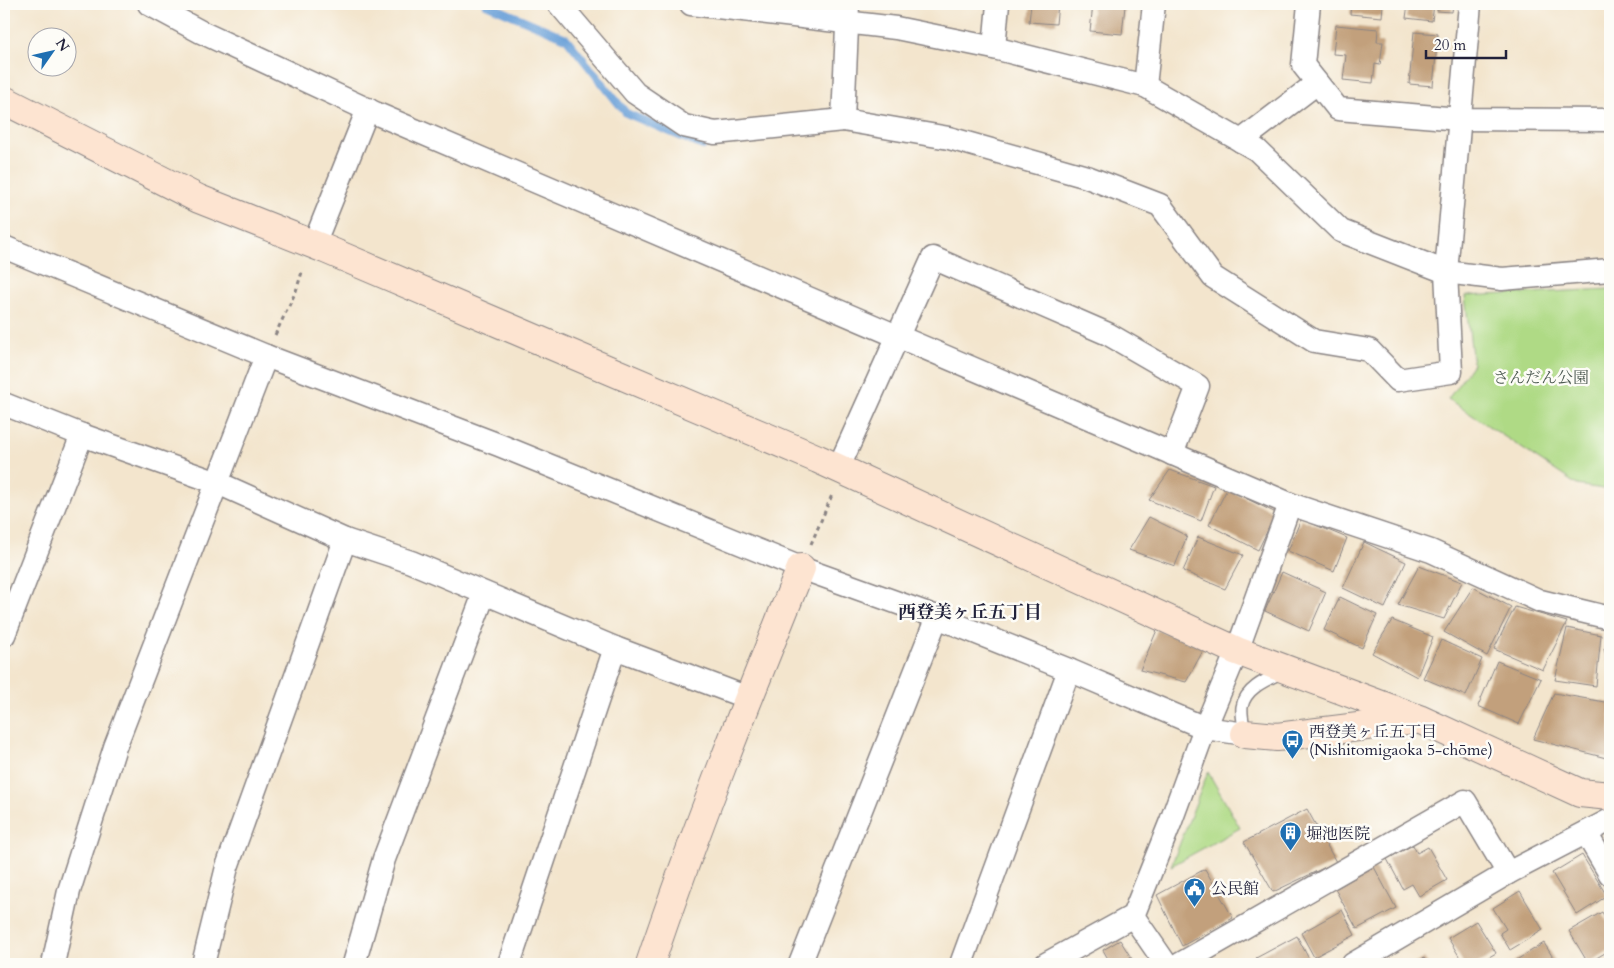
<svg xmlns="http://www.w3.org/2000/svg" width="1614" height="968" font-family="Cardo,'Noto Serif JP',serif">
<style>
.green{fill:#afda85;stroke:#687e60}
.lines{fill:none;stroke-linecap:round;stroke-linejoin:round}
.stream{stroke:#6ba0d8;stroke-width:8}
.building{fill:#c2a07c}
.lane-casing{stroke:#8a8484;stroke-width:14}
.street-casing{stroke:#8a8484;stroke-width:25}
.secondary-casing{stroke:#8a8484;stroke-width:30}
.path{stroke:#8a8484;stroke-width:3;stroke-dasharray:4 4;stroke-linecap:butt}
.lane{stroke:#fff;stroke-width:11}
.street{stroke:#fff;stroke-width:22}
.secondary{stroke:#fde4d1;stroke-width:28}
.labels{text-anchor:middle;stroke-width:5;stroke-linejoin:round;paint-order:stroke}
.park-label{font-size:16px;fill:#4c5951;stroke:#fdfcf7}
.poi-label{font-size:16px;fill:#22223b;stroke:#fdfcf7;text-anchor:start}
.neighbourhood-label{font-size:18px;font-weight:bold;fill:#22223b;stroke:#fdfcf7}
</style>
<rect width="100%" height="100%" fill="#fdfcf7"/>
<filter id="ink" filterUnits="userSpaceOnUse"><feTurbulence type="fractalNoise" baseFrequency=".02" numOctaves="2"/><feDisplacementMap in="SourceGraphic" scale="10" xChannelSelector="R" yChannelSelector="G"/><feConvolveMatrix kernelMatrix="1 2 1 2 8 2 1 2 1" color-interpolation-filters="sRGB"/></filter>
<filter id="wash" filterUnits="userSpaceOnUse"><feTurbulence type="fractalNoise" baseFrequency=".0096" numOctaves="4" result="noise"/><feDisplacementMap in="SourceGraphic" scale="20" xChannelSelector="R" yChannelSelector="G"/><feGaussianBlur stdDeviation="1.12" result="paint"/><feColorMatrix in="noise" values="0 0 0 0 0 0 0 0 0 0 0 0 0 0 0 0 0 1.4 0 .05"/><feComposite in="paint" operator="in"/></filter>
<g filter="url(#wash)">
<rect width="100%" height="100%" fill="#f3e5cd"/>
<g class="green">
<path d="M 1610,289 L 1610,490 L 1577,485 L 1448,399 L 1473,364 L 1465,296 Z"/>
<path d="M 1208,772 L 1240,828 L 1171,866 Z"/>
</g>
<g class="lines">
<path class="stream" d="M 486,4 L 566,38 L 626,113 L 703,146"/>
</g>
<g id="blocks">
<g class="building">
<path d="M 1031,4 L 1058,4 L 1056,24 L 1029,22 Z"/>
<path d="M 1093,4 L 1116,4 L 1116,5 L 1125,6 L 1122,34 L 1090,31 Z"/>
<path d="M 1351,4 L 1383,4 L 1382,17 L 1350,14 Z"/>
<path d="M 1408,4 L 1434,4 L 1432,21 L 1406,18 Z"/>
<path d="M 1438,4 L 1453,4 L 1452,12 L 1437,11 Z"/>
<path d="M 1336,25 L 1378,29 L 1377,42 L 1383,42 L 1380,65 L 1375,64 L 1373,83 L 1343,80 L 1346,55 L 1333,54 Z"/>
<path d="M 1414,32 L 1438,34 L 1433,86 L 1409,84 Z"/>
<path d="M 1170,470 L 1214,486 L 1201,521 L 1149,500 Z"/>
<path d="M 1227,489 L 1276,513 L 1258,550 L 1209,525 Z"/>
<path d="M 1149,517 L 1187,536 L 1175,566 L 1129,550 Z"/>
<path d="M 1301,519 L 1347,538 L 1334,571 L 1288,551 Z"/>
<path d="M 1198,537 L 1243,555 L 1225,589 L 1183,571 Z"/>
<path d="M 1364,542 L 1406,562 L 1385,608 L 1343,588 Z"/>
<path d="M 1419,566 L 1462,582 L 1444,619 L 1398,605 Z"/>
<path d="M 1282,572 L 1326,592 L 1309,631 L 1265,611 Z"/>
<path d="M 1473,587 L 1511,607 L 1487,656 L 1444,632 Z"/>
<path d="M 1340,597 L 1377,615 L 1362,648 L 1324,630 Z"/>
<path d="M 1515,607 L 1567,622 L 1543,670 L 1494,649 Z"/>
<path d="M 1392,620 L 1433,637 L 1417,677 L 1372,653 Z"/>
<path d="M 1567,628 L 1601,635 L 1596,686 L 1555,680 Z"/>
<path d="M 1157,630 L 1205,647 L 1186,682 L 1140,670 Z"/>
<path d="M 1441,640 L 1482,659 L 1466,696 L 1423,678 Z"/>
<path d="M 1610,645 L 1610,668 L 1604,649 Z"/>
<path d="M 1497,661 L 1541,679 L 1519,724 L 1478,706 Z"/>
<path d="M 1554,693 L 1610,703 L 1610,759 L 1533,739 Z"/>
<path d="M 1307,809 L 1336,862 L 1273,892 L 1244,842 Z"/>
<path d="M 1413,845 L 1417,853 L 1428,847 L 1447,880 L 1419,896 L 1412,884 L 1403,889 L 1387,859 Z"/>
<path d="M 1582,855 L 1607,896 L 1577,915 L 1552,873 Z"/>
<path d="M 1374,867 L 1396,908 L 1357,929 L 1335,889 Z"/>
<path d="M 1205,869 L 1233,918 L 1182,946 L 1157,895 Z"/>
<path d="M 1520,891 L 1543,930 L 1510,950 L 1500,933 L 1506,929 L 1493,908 Z"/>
<path d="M 1342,910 L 1355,935 L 1314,957 L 1301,933 Z"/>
<path d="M 1602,912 L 1610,926 L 1610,950 L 1588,963 L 1569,931 Z"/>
<path d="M 1476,921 L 1496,953 L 1477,964 L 1464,964 L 1448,938 Z"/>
<path d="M 1297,936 L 1309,959 L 1299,964 L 1259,964 L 1256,958 Z"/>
<path d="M 1120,940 L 1135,964 L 1111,964 L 1103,950 Z"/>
<path d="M 1544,943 L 1557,964 L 1514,964 L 1513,962 Z"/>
<path d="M 1424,958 L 1428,964 L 1414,964 Z"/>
</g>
</g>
</g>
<g filter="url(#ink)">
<use href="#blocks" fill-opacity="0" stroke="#8a8484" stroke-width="1"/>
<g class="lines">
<defs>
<path id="lane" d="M 1245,734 C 1244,726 1241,715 1242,707 C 1245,688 1268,679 1283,672"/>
<g id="street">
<path d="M 149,4 L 201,32 L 375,113 L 1290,504 L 1431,551 L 1540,601 L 1610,618"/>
<path d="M 559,4 L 635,93 L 684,126 L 715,133 L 843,120"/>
<path d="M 691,4 L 896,28 L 994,48 L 1145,86 L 1257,150 L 1341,231 L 1446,272 L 1502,279 L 1610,270"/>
<path d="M 848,4 L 843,120 L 949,138 L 1087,177 L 1160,205 L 1213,277 L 1314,341 L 1369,350 L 1398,380 L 1451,372 L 1446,272 L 1470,4"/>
<path d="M 1309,4 L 1303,65 L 1338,109 L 1460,119 L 1610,120"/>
<path d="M 994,48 L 998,4"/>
<path d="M 1145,86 L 1154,4"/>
<path d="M 1241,141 L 1317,83"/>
<path d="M 314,244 L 368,109"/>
<path d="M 4,247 L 266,356 L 499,445 L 801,568 L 937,617 L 1069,670 L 1205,728 L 1245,734"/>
<path d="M 4,404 L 82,435 L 218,483 L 345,540 L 411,562 L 615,648 L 748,698"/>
<path d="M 838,469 L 933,258 L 1108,334 L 1198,386 L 1172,454"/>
<path d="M 4,635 L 82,435"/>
<path d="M 1586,833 L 1610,874"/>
<path d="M 1133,916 L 1166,964"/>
<path d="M 53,964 L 69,891 L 115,747 L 266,356"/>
<path d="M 203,964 L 227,867 L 345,540"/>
<path d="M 354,964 L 384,859 L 484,594"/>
<path d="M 509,964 L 615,648"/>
<path d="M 800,964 L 937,617"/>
<path d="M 961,964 L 1069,670"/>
<path d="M 1046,964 L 1133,916 L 1171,821 L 1205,728 L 1237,651 L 1290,504"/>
<path d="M 1180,964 L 1465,801 L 1508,873"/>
<path d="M 1353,964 L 1508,873 L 1610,820"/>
</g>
<g id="secondary">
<path d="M 4,100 L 199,199 L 325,249 L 818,459 L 1237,651 L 1419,719 L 1580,793 L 1610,796"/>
<path d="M 1245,734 L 1277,737 L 1415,720"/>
<path d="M 650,964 C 695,830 748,699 801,568"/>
</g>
</defs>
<use href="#lane" class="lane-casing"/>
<use href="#street" class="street-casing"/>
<use href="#secondary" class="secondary-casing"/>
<g class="path">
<path d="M 275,335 L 296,291 L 303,269"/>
<path d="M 811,544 L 832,495"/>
</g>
<use href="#lane" class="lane"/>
<use href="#street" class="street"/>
<use href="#secondary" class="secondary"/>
</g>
</g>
<defs>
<symbol id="bus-pin" viewBox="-11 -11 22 30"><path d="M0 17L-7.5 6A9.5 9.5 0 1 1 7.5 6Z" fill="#1f6fb2" stroke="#fdfcf7"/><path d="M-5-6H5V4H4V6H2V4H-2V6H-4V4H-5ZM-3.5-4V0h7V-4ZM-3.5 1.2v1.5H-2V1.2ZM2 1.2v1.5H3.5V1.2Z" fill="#fff"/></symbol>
<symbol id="building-pin" viewBox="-11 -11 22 30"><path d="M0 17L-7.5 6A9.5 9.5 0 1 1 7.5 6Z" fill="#1f6fb2" stroke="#fdfcf7"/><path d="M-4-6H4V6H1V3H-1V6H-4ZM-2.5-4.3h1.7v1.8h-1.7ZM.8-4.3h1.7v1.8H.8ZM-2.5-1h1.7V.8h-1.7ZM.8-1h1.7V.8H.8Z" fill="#fff"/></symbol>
<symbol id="civic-pin" viewBox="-11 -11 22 30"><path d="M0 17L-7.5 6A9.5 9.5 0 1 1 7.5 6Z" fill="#1f6fb2" stroke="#fdfcf7"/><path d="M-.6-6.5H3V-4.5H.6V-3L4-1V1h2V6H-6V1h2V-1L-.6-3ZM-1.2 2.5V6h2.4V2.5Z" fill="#fff"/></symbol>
</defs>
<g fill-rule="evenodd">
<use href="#bus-pin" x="1280" y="728" width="25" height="34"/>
<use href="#building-pin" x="1278" y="820" width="25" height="34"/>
<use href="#civic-pin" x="1182" y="876" width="25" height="34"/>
</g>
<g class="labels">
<g class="park-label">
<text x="1541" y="383">さんだん公園</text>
</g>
<g class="poi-label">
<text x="1309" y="737">西登美ヶ丘五丁目<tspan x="1309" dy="18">(Nishitomigaoka 5-chōme)</tspan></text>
<text x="1306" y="839">堀池医院</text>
<text x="1211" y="894">公民館</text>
</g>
<g class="neighbourhood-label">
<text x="970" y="618">西登美ヶ丘五丁目</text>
</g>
</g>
<rect width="1614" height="968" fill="none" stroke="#fdfcf7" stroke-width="20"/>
<g transform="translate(52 52) rotate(56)"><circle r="24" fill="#fdfcf7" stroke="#a5a5ac"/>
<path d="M0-4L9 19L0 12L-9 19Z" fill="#1f6fb2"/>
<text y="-8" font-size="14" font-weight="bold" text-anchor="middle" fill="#22223b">N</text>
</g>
<path d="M1426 50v8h80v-8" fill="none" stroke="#22223b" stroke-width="2.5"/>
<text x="1434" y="50" font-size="15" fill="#22223b" stroke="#fdfcf7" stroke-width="4" paint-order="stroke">20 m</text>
</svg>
